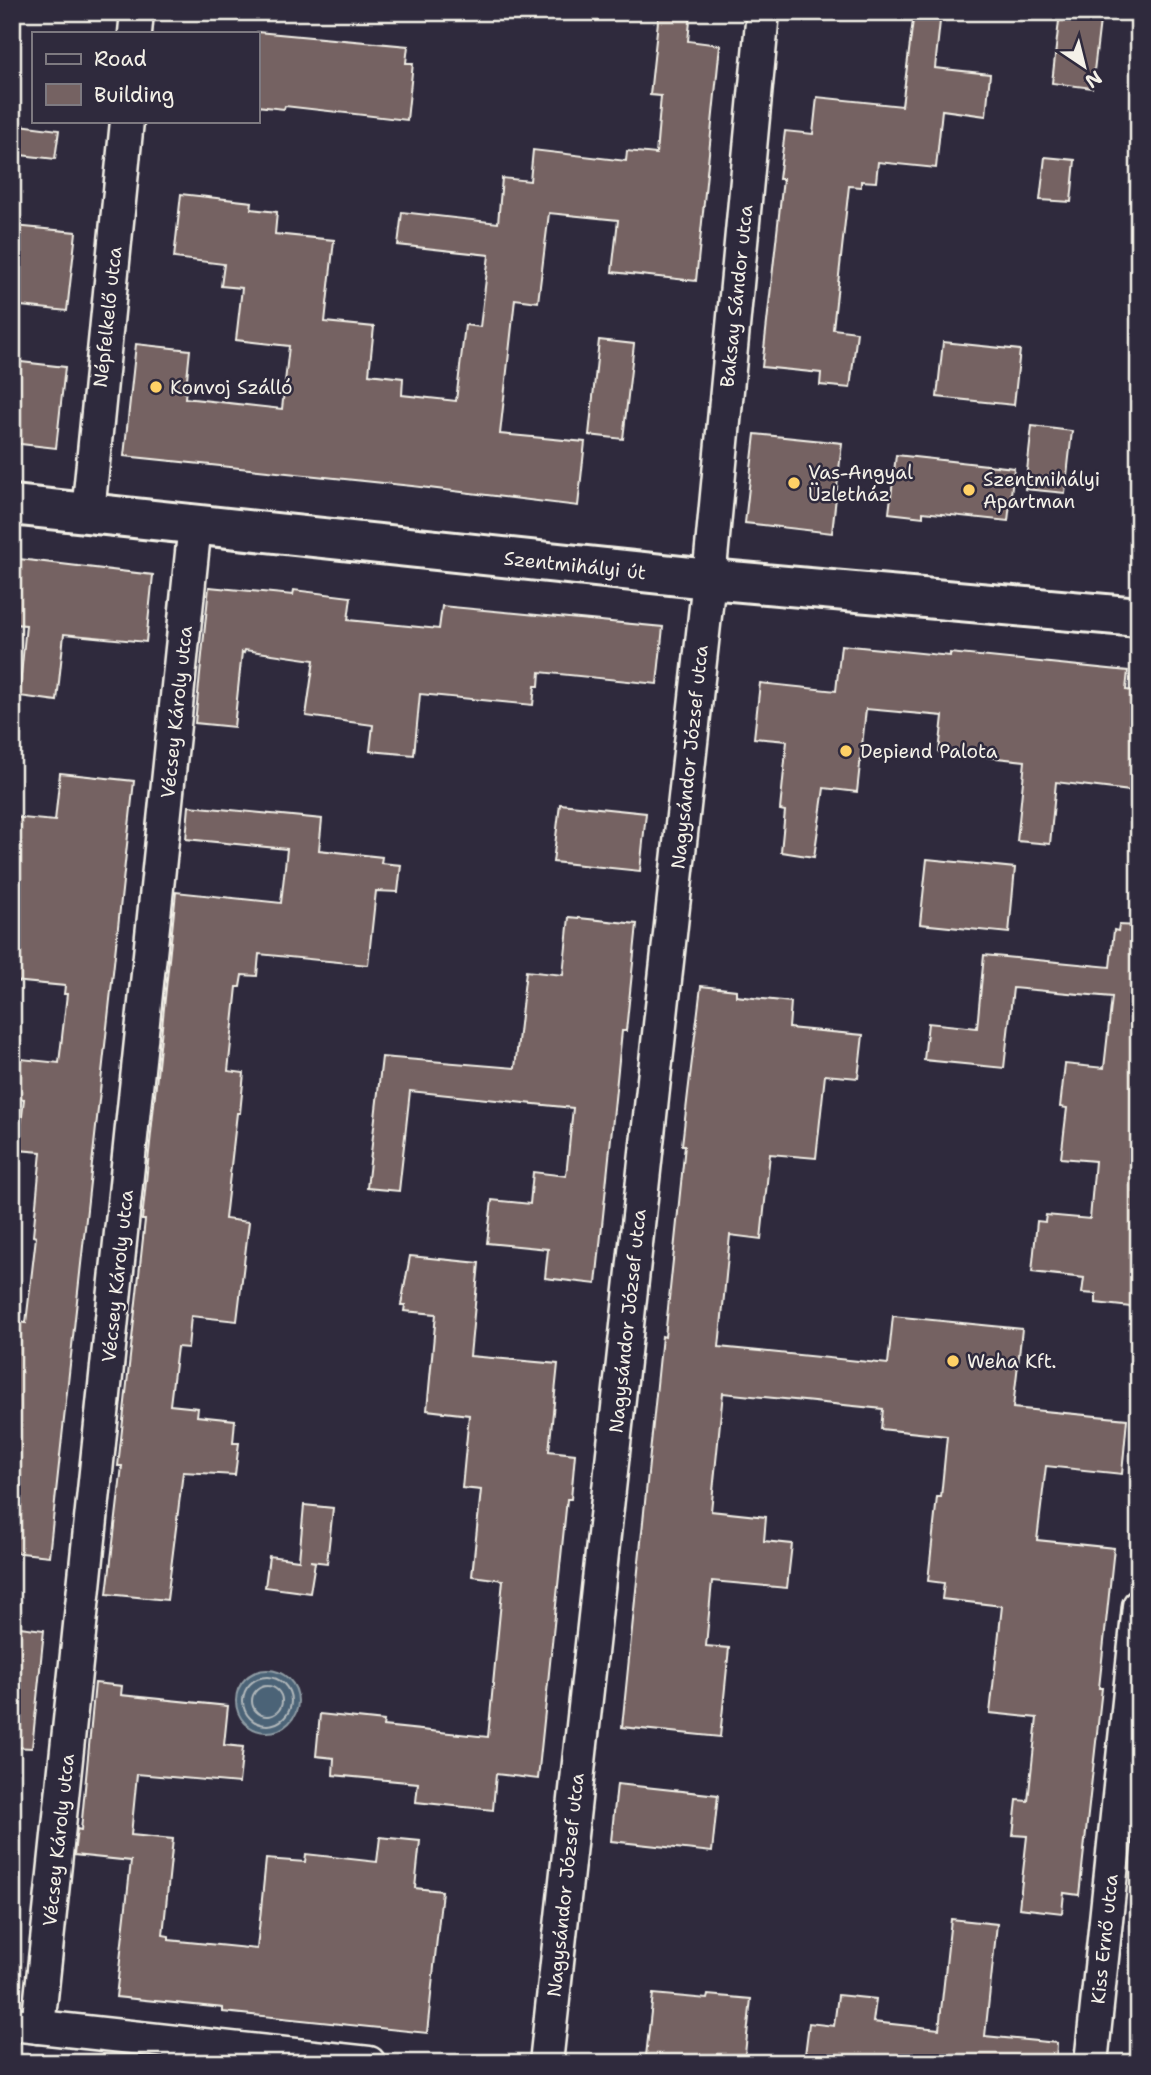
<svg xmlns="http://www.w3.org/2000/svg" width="1151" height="2075" font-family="'Shantell Sans',sans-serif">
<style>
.water{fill:#4c6377;stroke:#8f9ca4;stroke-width:2}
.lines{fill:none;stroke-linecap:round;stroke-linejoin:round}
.shore{stroke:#b1b8bb;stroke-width:2}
.building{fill:#756262;stroke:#f4f1e8;stroke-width:2}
.minor-casing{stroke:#f4f1e8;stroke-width:37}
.secondary-casing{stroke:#f4f1e8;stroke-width:44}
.minor{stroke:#2f2a3d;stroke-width:32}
.secondary{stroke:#2f2a3d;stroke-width:38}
.poi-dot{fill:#ffd166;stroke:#2f2a3d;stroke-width:2.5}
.labels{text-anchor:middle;stroke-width:5;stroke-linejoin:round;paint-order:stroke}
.street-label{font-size:19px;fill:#f4f1e8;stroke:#2f2a3d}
.poi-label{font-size:19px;fill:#f4f1e8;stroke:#2f2a3d;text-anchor:start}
</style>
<rect width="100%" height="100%" fill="#2f2a3d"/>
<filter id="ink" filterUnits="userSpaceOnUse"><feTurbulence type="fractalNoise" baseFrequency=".0143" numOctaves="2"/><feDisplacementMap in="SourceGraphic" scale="14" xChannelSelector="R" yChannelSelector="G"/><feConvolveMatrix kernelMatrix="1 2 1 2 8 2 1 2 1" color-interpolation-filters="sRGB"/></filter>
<g filter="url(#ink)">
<circle class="water" cx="267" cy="1701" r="31"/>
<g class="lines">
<g class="shore">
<circle cx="267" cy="1701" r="24"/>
<circle cx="267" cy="1701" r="15"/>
</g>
</g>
<g class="building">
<path d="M 659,12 L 691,12 L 688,41 L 720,45 L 696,281 L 612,272 L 618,220 L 549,213 L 538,302 L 515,299 L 500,434 L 585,442 L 578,506 L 412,486 L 124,456 L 136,344 L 190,350 L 185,398 L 282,409 L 289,346 L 236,340 L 242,288 L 221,286 L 224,264 L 174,258 L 181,194 L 252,202 L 251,209 L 277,212 L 275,234 L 334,240 L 325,322 L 374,327 L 369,374 L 403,378 L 402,395 L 456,401 L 465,325 L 480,327 L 489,255 L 398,245 L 402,212 L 498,223 L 502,178 L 530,181 L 533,150 L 626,161 L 627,151 L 656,154 L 661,96 L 650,95 Z"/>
<path d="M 914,12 L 941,12 L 935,68 L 990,74 L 986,116 L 942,110 L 936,168 L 878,162 L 876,182 L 861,181 L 861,187 L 849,186 L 833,329 L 857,332 L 850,388 L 820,385 L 821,373 L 762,367 L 783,179 L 779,179 L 785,131 L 813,134 L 817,97 L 902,106 Z"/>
<path d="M 1060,12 L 1101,12 L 1092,88 L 1052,83 Z"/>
<path d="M 257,32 L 408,46 L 406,63 L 413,63 L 407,120 L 285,106 L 284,109 L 257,106 Z"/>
<path d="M 12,124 L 59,130 L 55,159 L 12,154 Z"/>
<path d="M 1045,157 L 1075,160 L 1071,202 L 1040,200 Z"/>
<path d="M 14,226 L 76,232 L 67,311 L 12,305 Z"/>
<path d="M 599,340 L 634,344 L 623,439 L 589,435 Z"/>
<path d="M 943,342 L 1020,350 L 1014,405 L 937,397 Z"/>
<path d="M 12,361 L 65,367 L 56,448 L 12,443 Z"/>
<path d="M 1032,426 L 1072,431 L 1065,493 L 1025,489 Z"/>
<path d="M 755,434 L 842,443 L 832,533 L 745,523 Z"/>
<path d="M 896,455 L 1014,468 L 1008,521 L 923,512 L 923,517 L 889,513 Z"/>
<path d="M 19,559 L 153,575 L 146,642 L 64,634 L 57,701 L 19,696 L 26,625 L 12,624 Z"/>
<path d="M 209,587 L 293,595 L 294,590 L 351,597 L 348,620 L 439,629 L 442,606 L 663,627 L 657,684 L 540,672 L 539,686 L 535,686 L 533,705 L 420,694 L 414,755 L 370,751 L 373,725 L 306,716 L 314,660 L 245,650 L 244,653 L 242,652 L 234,727 L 195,723 Z"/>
<path d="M 841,645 L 950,656 L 950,653 L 1128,671 L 1126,690 L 1139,691 L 1139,792 L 1056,782 L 1050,844 L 1017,841 L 1025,761 L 939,752 L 943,716 L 866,709 L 857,792 L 824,788 L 814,857 L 781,852 L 785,811 L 780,810 L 787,741 L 754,738 L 760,683 L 836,691 Z"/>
<path d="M 60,773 L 134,781 L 49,1556 L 12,1552 L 12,1456 L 17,1417 L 12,1417 L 12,1349 L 15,1321 L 26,1323 L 36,1237 L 33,1236 L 41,1152 L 18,1150 L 24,1099 L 12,1098 L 12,1058 L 59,1063 L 67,994 L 64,994 L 65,986 L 13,981 L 20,910 L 12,909 L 12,817 L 55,821 Z"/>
<path d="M 560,804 L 646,813 L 640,871 L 553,862 Z"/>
<path d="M 189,806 L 322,819 L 319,850 L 382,857 L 381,863 L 401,865 L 398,892 L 376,891 L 368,965 L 259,954 L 257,976 L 242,975 L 240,987 L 237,987 L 228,1071 L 244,1073 L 240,1113 L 237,1113 L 225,1219 L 249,1222 L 237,1321 L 191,1316 L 188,1348 L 177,1347 L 170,1405 L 198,1408 L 197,1416 L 235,1420 L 233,1443 L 239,1443 L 235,1475 L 183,1472 L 167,1600 L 107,1594 L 122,1466 L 118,1466 L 145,1220 L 142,1220 L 176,892 L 281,903 L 287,849 L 186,839 Z"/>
<path d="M 927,859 L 1015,868 L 1009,933 L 920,924 Z"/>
<path d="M 569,917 L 637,924 L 626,1031 L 622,1031 L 596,1284 L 545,1278 L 548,1249 L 487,1243 L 492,1200 L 530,1204 L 533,1172 L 566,1176 L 573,1108 L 410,1091 L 399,1191 L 367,1188 L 382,1057 L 515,1068 L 526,971 L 563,975 Z"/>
<path d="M 1119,925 L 1139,926 L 1139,1308 L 1096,1303 L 1096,1294 L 1082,1293 L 1084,1278 L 1032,1272 L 1037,1221 L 1045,1222 L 1046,1215 L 1090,1219 L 1095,1161 L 1061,1158 L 1067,1108 L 1060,1107 L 1065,1064 L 1104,1068 L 1112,997 L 1013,988 L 1004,1068 L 924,1060 L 928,1023 L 977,1028 L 984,955 L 1110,967 L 1114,930 L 1118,931 Z"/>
<path d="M 701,986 L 736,990 L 736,996 L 791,1002 L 789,1028 L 863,1035 L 858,1078 L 825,1075 L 816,1158 L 770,1154 L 761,1239 L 730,1235 L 719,1347 L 888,1364 L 893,1316 L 1022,1329 L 1013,1408 L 1127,1419 L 1122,1474 L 1046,1466 L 1037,1540 L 1114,1548 L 1099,1688 L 1102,1688 L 1079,1895 L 1064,1893 L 1062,1913 L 1019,1908 L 1027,1836 L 1013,1835 L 1017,1800 L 1028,1801 L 1037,1718 L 990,1713 L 1002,1606 L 942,1599 L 944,1583 L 928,1581 L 937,1497 L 941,1497 L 947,1436 L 881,1429 L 883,1409 L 723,1393 L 711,1511 L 766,1517 L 764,1541 L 792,1544 L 787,1588 L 712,1581 L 706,1646 L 729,1648 L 720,1737 L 622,1727 L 662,1336 L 665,1337 L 685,1145 L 682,1145 L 688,1093 Z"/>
<path d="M 410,1256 L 479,1263 L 470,1356 L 558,1364 L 549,1451 L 575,1454 L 571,1499 L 567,1499 L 538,1779 L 496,1774 L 493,1810 L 416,1802 L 418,1783 L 333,1775 L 334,1758 L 316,1756 L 320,1714 L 384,1721 L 383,1726 L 488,1737 L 503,1580 L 472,1576 L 481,1490 L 462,1488 L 469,1415 L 427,1410 L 436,1314 L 404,1311 L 405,1305 L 401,1305 Z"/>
<path d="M 304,1505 L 333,1508 L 327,1563 L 310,1561 L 315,1562 L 310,1593 L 265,1587 L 269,1556 L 299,1560 Z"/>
<path d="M 12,1626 L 44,1630 L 32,1748 L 12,1747 Z"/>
<path d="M 95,1683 L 122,1686 L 121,1695 L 228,1706 L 224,1745 L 243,1747 L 239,1783 L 137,1774 L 131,1835 L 173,1839 L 163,1935 L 169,1936 L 169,1940 L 257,1949 L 266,1859 L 305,1862 L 306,1854 L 377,1862 L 380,1837 L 420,1841 L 415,1888 L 442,1891 L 427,2033 L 223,2012 L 223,2008 L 116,1997 L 131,1861 L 74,1855 L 77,1829 L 81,1830 Z"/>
<path d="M 617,1784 L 718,1795 L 712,1852 L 611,1841 Z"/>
<path d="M 951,1919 L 997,1924 L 985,2036 L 1057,2043 L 1056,2063 L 804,2063 L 809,2023 L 834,2026 L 838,1995 L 876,1999 L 873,2022 L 939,2029 Z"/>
<path d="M 653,1994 L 707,1999 L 708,1995 L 751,1999 L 744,2063 L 717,2063 L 646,2056 Z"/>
</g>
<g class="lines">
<defs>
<g id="minor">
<path d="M 135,33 L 137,12"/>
<path d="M 88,513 L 127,121"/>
<path d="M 12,2024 L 369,2063"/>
<path d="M 38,2027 L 195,524"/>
<path d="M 546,2063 L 709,579 L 763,12"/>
<path d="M 1091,2063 L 1139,1606"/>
</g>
<path id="secondary" d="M 12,505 L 709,579 L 1139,617"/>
</defs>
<use href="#minor" class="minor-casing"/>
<use href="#secondary" class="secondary-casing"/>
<use href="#minor" class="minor"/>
<use href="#secondary" class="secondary"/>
</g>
</g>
<g class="poi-dot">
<circle cx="156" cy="387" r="7"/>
<circle cx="794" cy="483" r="7"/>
<circle cx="969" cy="490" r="7"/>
<circle cx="846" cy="751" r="7"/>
<circle cx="953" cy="1361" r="7"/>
</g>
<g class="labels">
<g class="street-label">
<text transform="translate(736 296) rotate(-84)" y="7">Baksay Sándor utca</text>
<text transform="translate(107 317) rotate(-84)" y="7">Népfelkelő utca</text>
<text transform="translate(575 565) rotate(6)" y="7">Szentmihályi út</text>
<text transform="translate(176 712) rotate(-84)" y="7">Vécsey Károly utca</text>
<text transform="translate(689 757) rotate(-84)" y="7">Nagysándor József utca</text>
<text transform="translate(117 1276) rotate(-84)" y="7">Vécsey Károly utca</text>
<text transform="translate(627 1321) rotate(-84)" y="7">Nagysándor József utca</text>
<text transform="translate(58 1840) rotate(-84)" y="7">Vécsey Károly utca</text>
<text transform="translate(565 1885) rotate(-84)" y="7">Nagysándor József utca</text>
<text transform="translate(1104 1939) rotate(-84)" y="7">Kiss Ernő utca</text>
</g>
<g class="poi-label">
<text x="170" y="394">Konvoj Szálló</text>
<text x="808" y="479">Vas-Angyal<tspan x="808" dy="22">Üzletház</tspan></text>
<text x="983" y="486">Szentmihályi<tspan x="983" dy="22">Apartman</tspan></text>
<text x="860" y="758">Depiend Palota</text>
<text x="967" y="1368">Weha Kft.</text>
</g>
</g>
<rect width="1151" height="2075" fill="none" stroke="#2f2a3d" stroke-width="42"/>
<rect x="21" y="21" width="1109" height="2033" fill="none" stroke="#f4f1e8" stroke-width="2.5" filter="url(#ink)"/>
<rect x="32" y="32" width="228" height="91" fill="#2f2a3d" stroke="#7e7a81" stroke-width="2"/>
<rect x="46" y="54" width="35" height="10" fill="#2f2a3d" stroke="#7e7a81" stroke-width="2"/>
<text x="94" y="66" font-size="21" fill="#f4f1e8">Road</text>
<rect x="46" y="84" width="35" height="21" fill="#756262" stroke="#7e7a81" stroke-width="2"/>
<text x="94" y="102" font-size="21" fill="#f4f1e8">Building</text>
<g transform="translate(1084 66) rotate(145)" stroke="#2f2a3d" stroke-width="5" paint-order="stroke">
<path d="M0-5L12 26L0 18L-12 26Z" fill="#f4f1e8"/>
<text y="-10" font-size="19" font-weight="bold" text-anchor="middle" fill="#f4f1e8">N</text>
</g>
</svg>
